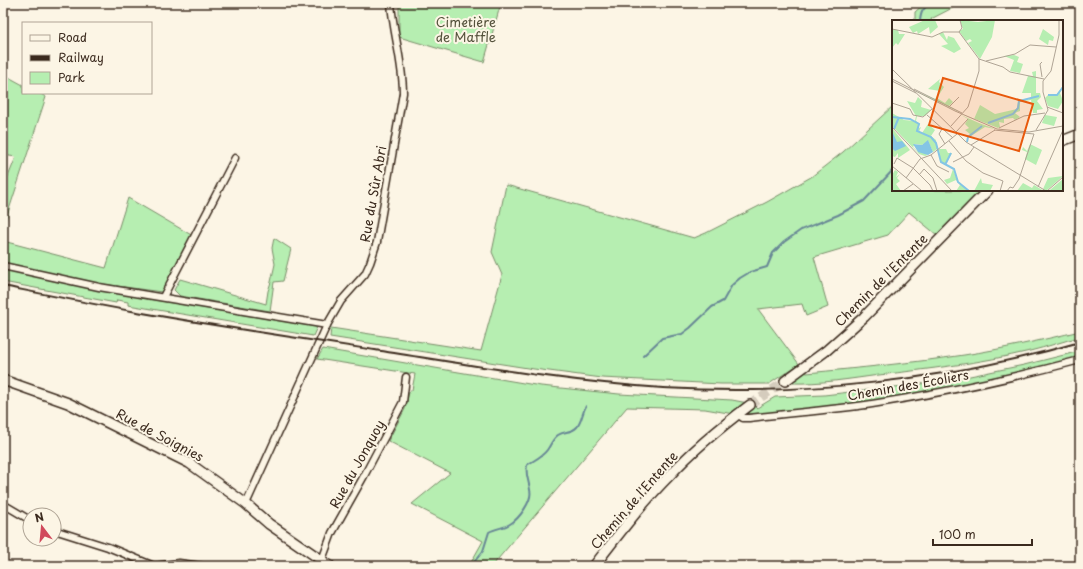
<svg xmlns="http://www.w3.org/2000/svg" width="1083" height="569" font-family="'Playpen Sans',sans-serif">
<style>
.green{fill:#b6eeb1;stroke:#788c68}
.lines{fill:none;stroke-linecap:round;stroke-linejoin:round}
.stream{stroke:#678795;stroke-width:2}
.secondary-tunnel{stroke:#d5ccbd;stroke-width:9;stroke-dasharray:9 4.5;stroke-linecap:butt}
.street-casing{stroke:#3b2a1e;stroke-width:9}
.secondary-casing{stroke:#3b2a1e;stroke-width:12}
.street{stroke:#fcf5e5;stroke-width:6}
.secondary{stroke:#fcf5e5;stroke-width:9}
.rail{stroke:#3b2a1e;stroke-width:2}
.labels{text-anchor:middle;stroke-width:4;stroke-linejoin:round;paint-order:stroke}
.park-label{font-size:13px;fill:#54513b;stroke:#fcf5e5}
.street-label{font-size:13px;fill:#3b2a1e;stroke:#fcf5e5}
.inset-river{fill:none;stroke:#84c5e5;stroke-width:2}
.inset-road{fill:none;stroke:#afa495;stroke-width:1}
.view{fill:#e8590c;fill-opacity:0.15;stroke:#e8590c;stroke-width:2}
.inset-edge{fill:none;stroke:#3b2a1e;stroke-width:2}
</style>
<rect width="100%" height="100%" fill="#fcf5e5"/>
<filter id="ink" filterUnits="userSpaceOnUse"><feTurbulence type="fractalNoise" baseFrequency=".025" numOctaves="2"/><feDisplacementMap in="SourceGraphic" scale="8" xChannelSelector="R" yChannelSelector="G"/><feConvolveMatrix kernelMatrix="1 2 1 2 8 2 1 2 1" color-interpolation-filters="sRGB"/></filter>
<g filter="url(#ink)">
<g class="green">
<path d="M 399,3 L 501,3 L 484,62 L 399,37 Z"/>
<path d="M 925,3 L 962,3 L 931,19 L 932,21 L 915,21 L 915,12 Z"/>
<path d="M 3,74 L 23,85 L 23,93 L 39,93 L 46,97 L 3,228 L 3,189 L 16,157 L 3,155 Z"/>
<path d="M 893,106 L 893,190 L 981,190 L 937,235 L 909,212 L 888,235 L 814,257 L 828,307 L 806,316 L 802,304 L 758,309 L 799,364 L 769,384 L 721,384 L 602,378 L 534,369 L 330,337 L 331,328 L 481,351 L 502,275 L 492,252 L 506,185 L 694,238 L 706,233 L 767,202 L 811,177 L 843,152 Z"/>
<path d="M 128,198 L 193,236 L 162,292 L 102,284 L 3,263 L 3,241 L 106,268 Z"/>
<path d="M 274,238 L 291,249 L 283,281 L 274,282 L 270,311 L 180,296 L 174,290 L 180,279 L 266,304 L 268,291 L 271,282 L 275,264 L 272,248 Z"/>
<path d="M 3,269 L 143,298 L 317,327 L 313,336 L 128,305 L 128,302 L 117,300 L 116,303 L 3,282 Z"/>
<path d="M 1080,331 L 1080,337 C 1063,341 1047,347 1030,351 C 981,363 929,369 879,375 C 850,379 820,384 791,383 L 805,372 L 807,373 C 859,368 912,363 964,355 C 1003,349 1042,340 1080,331 Z"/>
<path d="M 323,349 L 541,386 L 619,394 L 732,400 L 748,403 L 734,414 L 705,409 L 627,407 L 492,566 L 469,566 L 483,541 L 412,504 L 450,473 L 388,441 L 405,409 L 409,392 L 412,390 L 415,374 L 317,359 Z"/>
<path d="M 1080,351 L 1080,358 C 1011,374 942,390 873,401 C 832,408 790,411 749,415 L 748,412 L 755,406 L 757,408 L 775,397 L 824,395 L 921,384 L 970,376 L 1024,365 Z"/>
</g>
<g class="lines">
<g class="stream">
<path d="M 920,21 C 921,11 923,8 932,3"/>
<path d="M 643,356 L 662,338 L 682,334 L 690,328 L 712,307 L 723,301 L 732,285 L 740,278 L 750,272 L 767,267 L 773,253 L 784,242 L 801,230 L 838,215 L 864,201 L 893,170"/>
<path d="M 471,566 L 483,551 L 489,532 C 496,528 504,528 510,524 C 519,519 533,500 530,490 C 529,480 525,475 527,465 C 534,460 542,457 547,450 C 551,445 552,439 558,435 C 564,431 572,433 577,427 C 582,421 582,413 586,406"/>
</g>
<path class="secondary-tunnel" d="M 750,405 L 785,381"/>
<defs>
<g id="street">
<path d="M 3,266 L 99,287 L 327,325"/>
<path d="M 163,297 L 235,158"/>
<path d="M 737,414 L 743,418 L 749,418 C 790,413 831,410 872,404 C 942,393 1012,378 1080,360"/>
<path d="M 3,504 L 30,520"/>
<path d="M 246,504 L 327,325 L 341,301 L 365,274 L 370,263 L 377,242 L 403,93 C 403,62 393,33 391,3"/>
<path d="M 54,530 L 108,547 L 154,566 L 179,563 L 201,566"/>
<path d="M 322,560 L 332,533 L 364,476 L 403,402 L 406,377"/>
</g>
<g id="secondary">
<path d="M 1062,141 L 1080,134"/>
<path d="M 3,380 L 68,403 L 189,463 L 246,504 L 269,524 L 330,566"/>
<path d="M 785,381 L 827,350 L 864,317 L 988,190"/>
<path d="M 594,566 C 618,535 642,503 670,475 C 694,449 722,426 750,405"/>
</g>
</defs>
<use href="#street" class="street-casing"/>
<use href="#secondary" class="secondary-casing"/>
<use href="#street" class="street"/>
<use href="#secondary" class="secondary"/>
<path class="rail" d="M 3,286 C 48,295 92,304 137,312 C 216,326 296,338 375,350 C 471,365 566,382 663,388 C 802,396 946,381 1080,342"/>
</g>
</g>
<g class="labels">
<g class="park-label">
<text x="466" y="27">Cimetière<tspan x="466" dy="15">de Maffle</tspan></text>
</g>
<g class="street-label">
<text transform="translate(373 194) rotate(-80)" y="5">Rue du Sûr Abri</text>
<text transform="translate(881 280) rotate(-45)" y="5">Chemin de l'Entente</text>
<text transform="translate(908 385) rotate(-10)" y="5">Chemin des Écoliers</text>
<text transform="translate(160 435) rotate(28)" y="5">Rue de Soignies</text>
<text transform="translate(357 464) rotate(-61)" y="5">Rue du Jonquoy</text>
<text transform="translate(634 500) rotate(-49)" y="5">Chemin de l'Entente</text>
</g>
</g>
<g transform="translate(892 20)">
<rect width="171" height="171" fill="#fcf5e5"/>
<path d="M 33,0 L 43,0 L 46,7 L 38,14 L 37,7 L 26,14 L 25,11 L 21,13 L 17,7 ZM 68,0 L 86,2 L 103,0 L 100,17 L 88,39 L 76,23 L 80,21 L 78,19 L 74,21 L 67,11 L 71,9 ZM 0,9 L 6,10 L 7,14 L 13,14 L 6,25 L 4,23 L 0,28 ZM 151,9 L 162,17 L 161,21 L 157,20 L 156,25 L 147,19 ZM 51,12 L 55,20 L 56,16 L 62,18 L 69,29 L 62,33 L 49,26 L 56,24 L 47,14 ZM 122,35 L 127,37 L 125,42 L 131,44 L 128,53 L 118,51 L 122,40 L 112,36 ZM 144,51 L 144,73 L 148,73 L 149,77 L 145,81 L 151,89 L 145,90 L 145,93 L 141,93 L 139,80 L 128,82 L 128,91 L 123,93 L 128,97 L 123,100 L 121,98 L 112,99 L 112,103 L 107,102 L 108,107 L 106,108 L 70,94 L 82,99 L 88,85 L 103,94 L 125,89 L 126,81 L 136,80 L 139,77 L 139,73 L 130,73 L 136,56 L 141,56 L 140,52 ZM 48,59 L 47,62 L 52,67 L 45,78 L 53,83 L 57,78 L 61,82 L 57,86 L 69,93 L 23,71 L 43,79 L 48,71 L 36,69 ZM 171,66 L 168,73 L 171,81 L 166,89 L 156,86 L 153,78 L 156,75 L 165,74 ZM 26,77 L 30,81 L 29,87 L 39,90 L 33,96 L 25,96 L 24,101 L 28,104 L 25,109 L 29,107 L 27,112 L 30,113 L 36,104 L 43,110 L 39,116 L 44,120 L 45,129 L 41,132 L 36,121 L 30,125 L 23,124 L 21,127 L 26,132 L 30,131 L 36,135 L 33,136 L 27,134 L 0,106 L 0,93 L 12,100 L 23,101 L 24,96 L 15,81 L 23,83 ZM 69,95 L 87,103 L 103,109 L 93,107 L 76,118 L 78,114 L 73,110 L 77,108 L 73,104 L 76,99 ZM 153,95 L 165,97 L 162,106 L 150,103 ZM 0,108 L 18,130 L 6,138 L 6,133 L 3,137 L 0,136 ZM 138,124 L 150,130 L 144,145 L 133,139 L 135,132 L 130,130 L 131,127 L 135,131 ZM 47,129 L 54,129 L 56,133 L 60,133 L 53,145 L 48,141 ZM 61,149 L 66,162 L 78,171 L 64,171 L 68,165 L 64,160 L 55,164 L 52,160 L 58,158 ZM 3,150 L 6,152 L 4,157 L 8,154 L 5,158 L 8,161 L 4,164 L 9,171 L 0,170 L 0,155 ZM 171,156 L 154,171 L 151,169 L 156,158 ZM 89,158 L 90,163 L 101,165 L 98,171 L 82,171 ZM 171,159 L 171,171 L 157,171 L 159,169 ZM 131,163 L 140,168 L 142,165 L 152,171 L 125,171 Z" fill="#b6eeb1"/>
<path d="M 0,111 L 5,122 L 10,121 L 14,126 L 3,131 L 0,128 ZM 36,120 L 41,132 L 36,135 L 26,132 L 21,124 L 30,125 Z" fill="#84c5e5"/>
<path class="inset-river" d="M 156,75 L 165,75 L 171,67M 0,97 L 18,99 L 27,104 L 25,111 L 39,117 L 44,123 L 49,142 L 62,149 L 66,162 L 77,171M 96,103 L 121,94 L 126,88 L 127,81 L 147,76M 2,109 L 7,97M 75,122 L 76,117 L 90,106M 53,145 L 59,133"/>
<path class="inset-road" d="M 0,9 L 40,17 L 51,12 L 67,12 L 70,8 L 68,0M 87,39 L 111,47 L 118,52 L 152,59M 94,41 L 123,34 L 138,25 L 164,27M 0,49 L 74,122 L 154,171M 150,57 L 148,44 L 150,42M 0,59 L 63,91 L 105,109 L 137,112 L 171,106M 0,61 L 24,73M 22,69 L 70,93M 0,83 L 18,89 L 21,95 L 31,97 L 40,89M 57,87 L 67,77M 155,87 L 171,93M 35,95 L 61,118M 59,106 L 76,87 L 87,51 L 87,39 L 67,12M 0,107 L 60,171M 107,108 L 132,96 L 153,93M 50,109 L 47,114 L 53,124M 102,110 L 142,114 L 127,159 L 121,168 L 118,167 L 115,171M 144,110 L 156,90 L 151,72 L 151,61 L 159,51 L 167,15 L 167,0M 64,112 L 76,99M 57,121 L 74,141 L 91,153 L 111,161 L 108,171M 79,125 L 103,110M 39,135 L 45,146 L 57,152M 61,142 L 77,134 L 82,127M 2,144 L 5,138 L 21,148 L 38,165 L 41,171M 0,146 L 30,171M 27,155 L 32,149 L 41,158 L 45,171M 14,158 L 28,139 L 39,135 L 65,114M 146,167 L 171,110M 11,171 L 21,164M 155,171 L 171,157"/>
<path class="view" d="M 51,58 L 141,84 L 127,131 L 37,105 Z"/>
<rect width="171" height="171" class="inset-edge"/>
</g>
<rect width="1083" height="569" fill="none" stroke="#fcf5e5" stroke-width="16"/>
<rect x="8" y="8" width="1067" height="553" fill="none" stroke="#3b2a1e" stroke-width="1.5" filter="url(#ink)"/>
<rect x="22" y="22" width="130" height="72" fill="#fcf5e5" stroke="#afa495"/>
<rect x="30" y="35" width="20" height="6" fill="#fcf5e5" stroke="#afa495"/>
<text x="58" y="42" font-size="12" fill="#3b2a1e">Road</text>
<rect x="30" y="55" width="20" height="6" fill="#3b2a1e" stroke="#afa495"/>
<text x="58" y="62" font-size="12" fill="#3b2a1e">Railway</text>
<rect x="30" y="72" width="20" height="12" fill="#b6eeb1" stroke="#afa495"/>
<text x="58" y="82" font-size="12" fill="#3b2a1e">Park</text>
<g transform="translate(42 527) rotate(344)"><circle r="19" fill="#fcf5e5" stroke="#afa495"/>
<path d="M0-3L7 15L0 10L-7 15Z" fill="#d1495b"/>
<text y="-6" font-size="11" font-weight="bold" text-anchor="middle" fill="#3b2a1e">N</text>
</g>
<path d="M933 539v6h99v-6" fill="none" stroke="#3b2a1e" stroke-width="2"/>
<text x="939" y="539" font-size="12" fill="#3b2a1e" stroke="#fcf5e5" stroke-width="3" paint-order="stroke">100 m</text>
</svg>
